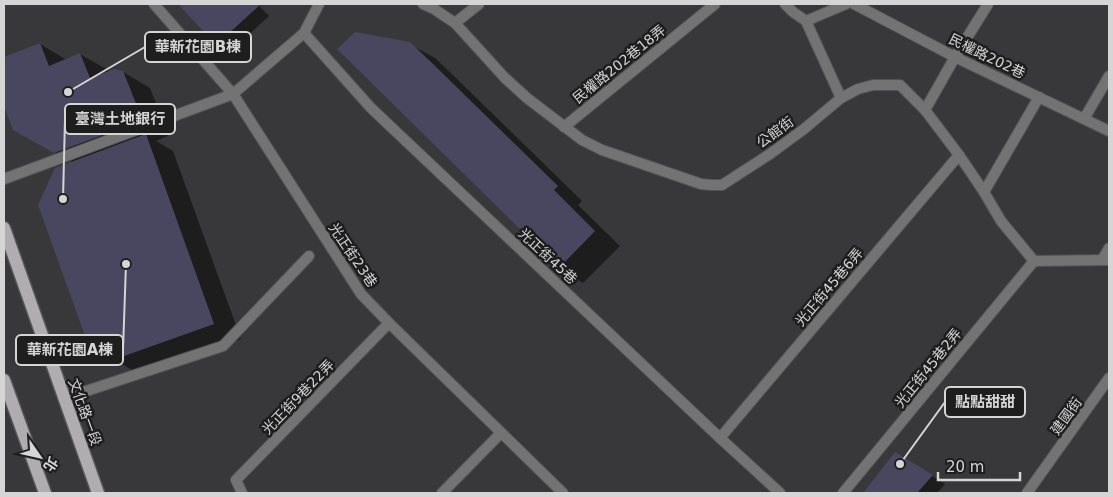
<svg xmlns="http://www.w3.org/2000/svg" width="1113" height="497" font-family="'DejaVu Sans','Noto Sans TC',sans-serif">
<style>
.shadow{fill:#0007}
.building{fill:#49475f}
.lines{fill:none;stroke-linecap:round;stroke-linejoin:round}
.lane-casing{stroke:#545355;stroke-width:12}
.street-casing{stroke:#545355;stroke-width:12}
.primary-casing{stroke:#545355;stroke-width:15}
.lane{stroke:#747374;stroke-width:10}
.street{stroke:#747374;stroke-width:10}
.primary{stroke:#afadaf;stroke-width:12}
.labels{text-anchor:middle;stroke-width:5;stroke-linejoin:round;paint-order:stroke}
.street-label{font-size:14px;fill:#d6d5d6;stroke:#1f1e1f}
.leader{fill:none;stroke:#d6d5d6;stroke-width:2}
.callout-dot{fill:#d6d5d6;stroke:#1f1e1f;stroke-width:2}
.callout{fill:#1f1e1f;stroke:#d6d5d6;stroke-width:2}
.callout-label{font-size:15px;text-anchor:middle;font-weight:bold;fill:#d6d5d6}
</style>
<rect width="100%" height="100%" fill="#383739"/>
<g class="shadow">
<path d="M 179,4 L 257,4 L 269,16 L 230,52 L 217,44 Z"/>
<path d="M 40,44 L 67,60 L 80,54 L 108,70 L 109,73 L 123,72 L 150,88 L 165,126 L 164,127 L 168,136 L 156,141 L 173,151 L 241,339 L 141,375 L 90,346 L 72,162 L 14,129 L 4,103 L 4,59 Z"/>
<path d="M 409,44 L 435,58 L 456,78 L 582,201 L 578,205 L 620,246 L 583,283 L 558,269 Z"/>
<path d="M 895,454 L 908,461 L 945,484 L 937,493 L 865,493 Z"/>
</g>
<g class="building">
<path d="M 178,4 L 261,4 L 216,45 Z"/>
<path d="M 355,32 L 410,42 L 431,62 L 558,186 L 554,190 L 595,231 L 557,270 L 519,232 L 521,230 L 337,49 Z"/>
<path d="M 40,43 L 49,66 L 80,53 L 90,78 L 114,69 L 123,71 L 139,111 L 138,111 L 141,121 L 54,153 L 13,130 L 4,106 L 4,57 Z"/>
<path d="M 146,134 L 214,324 L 113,360 L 89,347 L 38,205 L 55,168 Z"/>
<path d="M 895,452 L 933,475 L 917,493 L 863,493 Z"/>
</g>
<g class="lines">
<defs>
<g id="lane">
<path d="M 154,4 L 233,94 L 361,294 L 389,323 L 563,493"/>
<path d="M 785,4 L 793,12 L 806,21 L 841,98"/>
<path d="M 854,4 L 955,57 L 1109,131"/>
<path d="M 806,21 L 846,4"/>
<path d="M 455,23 L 479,4"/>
<path d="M 304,33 L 371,108 L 720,438 L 780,493"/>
<path d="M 925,110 L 955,57 L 988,4"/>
<path d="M 1084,119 L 1109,76"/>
<path d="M 564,127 L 715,4"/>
<path d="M 4,179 L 233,94 L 304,33 L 319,4"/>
<path d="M 984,192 L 1039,97"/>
<path d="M 1102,260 L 1109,248"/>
<path d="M 65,398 L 223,346 L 309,256"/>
<path d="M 720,438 L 959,155"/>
<path d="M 242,493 L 236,480 L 389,323"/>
<path d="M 442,493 L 501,433"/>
<path d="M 843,493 L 1034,261"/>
</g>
<g id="street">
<path d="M 423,4 L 434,9 L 455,23 L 505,78 L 527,98 L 582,140 L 602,150 L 701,184 L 711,185 L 722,185 L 770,154 L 804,129 L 841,98 L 858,89 L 873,85 L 900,85 L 925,110 L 959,155 L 984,192 L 1001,221 L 1034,261 L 1109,260"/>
<path d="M 1027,493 L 1109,378"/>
</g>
<g id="primary">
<path d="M 4,228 L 98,493"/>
<path d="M 4,380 L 45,493"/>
</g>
</defs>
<use href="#lane" class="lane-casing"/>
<use href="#street" class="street-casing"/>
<use href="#primary" class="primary-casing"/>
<use href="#lane" class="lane"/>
<use href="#street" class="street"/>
<use href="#primary" class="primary"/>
</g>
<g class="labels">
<g class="street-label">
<text transform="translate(987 56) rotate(26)" y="5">民權路202巷</text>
<text transform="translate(619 64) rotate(-39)" y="5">民權路202巷18弄</text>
<text transform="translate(775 132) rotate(-36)" y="5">公館街</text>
<text transform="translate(353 255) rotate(56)" y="5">光正街23巷</text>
<text transform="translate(548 256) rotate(43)" y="5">光正街45巷</text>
<text transform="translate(829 287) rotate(-50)" y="5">光正街45巷6弄</text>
<text transform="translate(928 368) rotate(-51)" y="5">光正街45巷2弄</text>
<text transform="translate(298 397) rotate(-46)" y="5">光正街9巷22弄</text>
<text transform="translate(85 412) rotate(70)" y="5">文化路一段</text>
<text transform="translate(1066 416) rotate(-54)" y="5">建國街</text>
</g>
</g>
<path class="leader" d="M68 92L145 47M63 199L65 119M126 264L123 350M900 464L945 402"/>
<g class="callout-dot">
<circle cx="68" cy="92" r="5"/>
<circle cx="63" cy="199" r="5"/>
<circle cx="126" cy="264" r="5"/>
<circle cx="900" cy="464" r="5"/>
</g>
<g class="callout">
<rect x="145" y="32" width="106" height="30" rx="5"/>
<rect x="65" y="104" width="110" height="30" rx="5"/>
<rect x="16" y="335" width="107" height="30" rx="5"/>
<rect x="945" y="387" width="80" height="30" rx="5"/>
</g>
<g class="callout-label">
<text x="198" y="52">華新花園B棟</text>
<text x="120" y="124">臺灣土地銀行</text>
<text x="70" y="355">華新花園A棟</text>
<text x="985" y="407">點點甜甜</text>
</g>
<rect width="1113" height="497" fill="none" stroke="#d6d5d6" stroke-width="10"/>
<g transform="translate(40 457) rotate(124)" stroke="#1f1e1f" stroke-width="4" paint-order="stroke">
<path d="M0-4L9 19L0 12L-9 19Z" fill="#d6d5d6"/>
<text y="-8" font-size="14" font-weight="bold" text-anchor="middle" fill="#d6d5d6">北</text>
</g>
<path d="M938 472v8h82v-8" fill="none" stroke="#d6d5d6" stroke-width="2.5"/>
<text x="946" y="472" font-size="15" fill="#d6d5d6" stroke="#1f1e1f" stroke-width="4" paint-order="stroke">20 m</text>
</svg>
